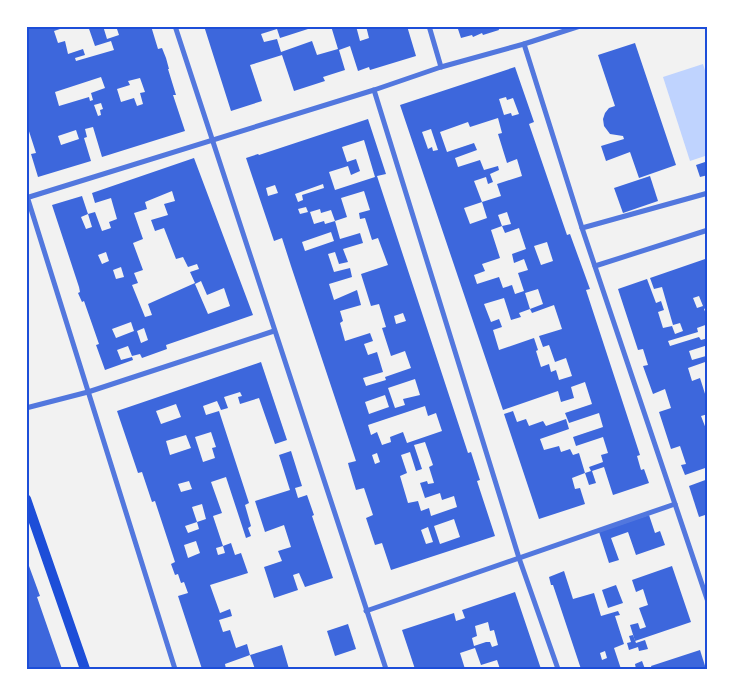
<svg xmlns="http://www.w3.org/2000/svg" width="734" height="695" font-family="'Playfair Display',serif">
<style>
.water{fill:#bfd3fe}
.building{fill:#3d67dc;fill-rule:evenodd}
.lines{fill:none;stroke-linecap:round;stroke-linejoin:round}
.minor{stroke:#5277de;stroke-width:5}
.secondary{stroke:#1d4ed8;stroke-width:10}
.neatline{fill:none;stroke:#1d4ed8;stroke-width:2}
</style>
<rect width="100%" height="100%" fill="#f2f2f2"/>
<path class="water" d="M 703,64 L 708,80 L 708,155 L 690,161 L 663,77 Z"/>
<g class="building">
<path d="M 26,26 L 69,26 L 54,31 L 58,43 L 65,41 L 68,54 L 83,49 L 85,55 L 75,58 L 76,61 L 114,50 L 111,41 L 95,46 L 88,26 L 103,26 L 107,39 L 119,35 L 116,26 L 151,26 L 158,49 L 162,48 L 166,58 L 169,69 L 168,69 L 176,95 L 173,95 L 185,131 L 102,157 L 93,127 L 85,129 L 87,137 L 84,138 L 91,161 L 38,177 L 31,154 L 36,153 L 26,122 ZM 101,77 L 105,88 L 91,93 L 93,100 L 90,101 L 89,97 L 59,106 L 55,92 ZM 140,78 L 145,92 L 140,93 L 143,104 L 137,106 L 134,98 L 121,102 L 117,89 L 130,85 L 128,81 ZM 101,103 L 103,109 L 100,110 L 101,115 L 98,116 L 94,105 ZM 76,130 L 79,139 L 61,145 L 58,136 Z"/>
<path d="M 204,26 L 307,26 L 308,29 L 280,38 L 277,29 L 261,34 L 264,42 L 277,39 L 281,52 L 312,41 L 317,55 L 338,49 L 331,26 L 356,26 L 360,41 L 369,38 L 366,26 L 407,26 L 416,56 L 370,70 L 369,67 L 358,71 L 350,46 L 339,50 L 345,70 L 323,77 L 325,81 L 294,91 L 282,55 L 250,65 L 262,101 L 231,111 Z"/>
<path d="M 457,26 L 498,26 L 499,30 L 483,35 L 482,33 L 473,37 L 472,35 L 461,38 Z"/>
<path d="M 635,43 L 676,165 L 639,178 L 630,152 L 606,161 L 601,146 L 624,139 L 623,136 L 610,134 L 604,126 L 603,119 L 605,113 L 609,108 L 615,106 L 598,55 Z"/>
<path d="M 515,67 L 534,122 L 529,124 L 567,235 L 570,234 L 590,289 L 586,290 L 640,455 L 637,456 L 641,470 L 644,469 L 649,483 L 613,495 L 604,467 L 592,471 L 596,483 L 589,485 L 585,473 L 591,471 L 589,467 L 603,462 L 601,455 L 608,453 L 603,437 L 576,446 L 573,437 L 603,427 L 599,413 L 569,423 L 565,413 L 592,404 L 585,382 L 571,387 L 574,398 L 561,402 L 558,391 L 503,410 L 400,105 ZM 506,97 L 507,100 L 513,98 L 519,114 L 512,116 L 511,113 L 504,115 L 499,99 ZM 498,118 L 502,133 L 498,134 L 507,163 L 517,159 L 522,176 L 497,184 L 501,196 L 482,202 L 474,181 L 486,177 L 488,184 L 493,182 L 490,174 L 499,170 L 498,166 L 484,170 L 480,160 L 458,167 L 455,158 L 477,150 L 474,143 L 447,152 L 440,132 L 468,122 L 470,127 ZM 431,129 L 438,150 L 433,151 L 432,147 L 428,149 L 422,132 ZM 482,202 L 487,218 L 470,224 L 464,208 ZM 507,212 L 511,224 L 502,226 L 505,233 L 519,228 L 526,249 L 512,254 L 514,263 L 524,259 L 528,270 L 518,273 L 524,291 L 515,294 L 512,285 L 503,288 L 499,277 L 477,284 L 474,275 L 485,271 L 482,264 L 500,258 L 491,230 L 502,226 L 498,215 ZM 547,242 L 553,261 L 541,265 L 534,246 ZM 538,289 L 543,304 L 530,309 L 532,313 L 554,305 L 562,329 L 539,336 L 543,347 L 549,345 L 555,362 L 566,358 L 572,376 L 559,380 L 556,370 L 551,372 L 549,364 L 541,367 L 536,351 L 538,350 L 534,338 L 499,350 L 493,330 L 502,327 L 499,319 L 491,322 L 484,304 L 504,298 L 511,320 L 521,317 L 519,313 L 530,309 L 525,293 Z"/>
<path d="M 368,119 L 386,174 L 377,176 L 468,453 L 471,452 L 480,480 L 477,481 L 495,536 L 391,570 L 382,543 L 375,545 L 366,518 L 373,515 L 364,488 L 356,490 L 349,467 L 348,463 L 356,461 L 291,266 L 282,238 L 274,241 L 246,158 L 258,154 L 259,155 ZM 364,140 L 375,177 L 335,190 L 329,172 L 348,166 L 351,175 L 360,171 L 356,159 L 347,162 L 342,147 ZM 323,184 L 324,188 L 302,195 L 303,200 L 298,202 L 295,194 ZM 275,185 L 278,193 L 268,196 L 266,188 ZM 364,191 L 370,210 L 359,213 L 360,219 L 365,218 L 372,240 L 378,238 L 388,265 L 361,274 L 371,306 L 379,304 L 386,327 L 382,328 L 391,356 L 405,351 L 411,368 L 385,377 L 386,380 L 366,386 L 363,378 L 383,372 L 377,352 L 368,355 L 364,344 L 373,341 L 370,333 L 345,341 L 340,323 L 343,321 L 340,311 L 361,305 L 357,290 L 334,300 L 329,284 L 352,277 L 350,268 L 334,272 L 328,254 L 335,252 L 339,264 L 348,262 L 343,249 L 363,243 L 360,233 L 340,239 L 335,221 L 347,217 L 341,198 ZM 306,207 L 308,212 L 300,214 L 298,209 ZM 320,209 L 321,213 L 331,210 L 335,221 L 325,224 L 324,221 L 314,224 L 310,212 ZM 331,232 L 334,241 L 305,251 L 302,242 ZM 403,313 L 406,321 L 396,324 L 394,316 ZM 415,379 L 420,395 L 403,399 L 405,405 L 395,408 L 388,388 ZM 385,395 L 389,407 L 369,414 L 365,402 ZM 425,406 L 428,416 L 436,413 L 442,431 L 407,443 L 403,432 L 390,437 L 391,442 L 382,445 L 377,432 L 371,435 L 368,425 ZM 425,442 L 433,465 L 429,467 L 434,483 L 428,484 L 427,481 L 420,483 L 425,498 L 440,493 L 442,500 L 454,496 L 457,507 L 431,516 L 429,508 L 421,511 L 418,501 L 408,503 L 400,476 L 407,473 L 401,455 L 410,452 L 416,471 L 422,469 L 414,445 ZM 377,453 L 380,462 L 375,464 L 372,455 ZM 454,519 L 460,537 L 440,544 L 434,526 ZM 428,527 L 433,542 L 426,544 L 421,530 Z"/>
<path d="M 194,158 L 253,315 L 166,345 L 167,349 L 142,358 L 140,354 L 132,356 L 128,346 L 117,350 L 121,360 L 132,357 L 133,360 L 105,370 L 96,345 L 99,344 L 84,301 L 82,302 L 78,293 L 80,292 L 79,287 L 52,205 L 82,196 L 88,214 L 81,217 L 86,229 L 92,227 L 88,214 L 95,212 L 102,231 L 111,228 L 109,222 L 117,219 L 111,198 L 95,203 L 92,193 ZM 172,191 L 175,201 L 164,204 L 168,215 L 151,220 L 155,231 L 164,228 L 176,259 L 183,257 L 188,267 L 197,264 L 199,269 L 190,272 L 195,283 L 148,304 L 152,315 L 145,317 L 132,285 L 138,283 L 134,273 L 143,270 L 133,243 L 143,239 L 134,213 L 147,209 L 145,202 ZM 106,252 L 109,261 L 102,264 L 98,255 ZM 121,267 L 124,277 L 116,279 L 113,270 ZM 201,281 L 207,295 L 224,288 L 230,306 L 208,314 L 195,284 ZM 131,322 L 134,331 L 116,338 L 112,329 ZM 144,328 L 148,340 L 141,343 L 137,331 Z"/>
<path d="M 708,161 L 708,175 L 700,177 L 696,165 Z"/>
<path d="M 650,176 L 658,201 L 623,213 L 614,188 Z"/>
<path d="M 708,258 L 708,307 L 704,309 L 706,314 L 708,314 L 708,324 L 697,328 L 698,332 L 668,341 L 670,346 L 699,337 L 701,340 L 708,338 L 708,345 L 689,351 L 692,360 L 706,356 L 708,361 L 688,368 L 692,381 L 700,378 L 706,397 L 708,396 L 708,414 L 701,416 L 708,434 L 708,467 L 685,475 L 681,465 L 686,464 L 680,446 L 671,449 L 659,412 L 671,408 L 665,389 L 653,394 L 643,366 L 648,365 L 643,349 L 638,350 L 618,289 L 647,279 L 656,303 L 661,301 L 664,310 L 658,312 L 663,328 L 672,326 L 675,334 L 683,331 L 680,323 L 673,325 L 662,287 L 654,289 L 650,278 ZM 699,296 L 703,306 L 697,308 L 693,298 Z"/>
<path d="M 261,362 L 287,440 L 275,444 L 259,398 L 240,404 L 238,397 L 242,396 L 240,392 L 224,397 L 228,408 L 221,410 L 217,401 L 203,406 L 206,415 L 219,411 L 249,503 L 245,505 L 251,526 L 248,528 L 251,536 L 246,538 L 226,477 L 211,482 L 222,513 L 213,516 L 223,546 L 216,548 L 218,555 L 225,553 L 223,546 L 231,543 L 235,555 L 241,553 L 248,573 L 210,585 L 220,613 L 230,609 L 232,616 L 219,620 L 223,632 L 230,630 L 236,648 L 247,644 L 250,655 L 282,645 L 289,669 L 255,669 L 250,655 L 225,664 L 226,669 L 202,669 L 178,596 L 188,593 L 184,582 L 181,583 L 178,574 L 175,575 L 171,564 L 175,562 L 155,501 L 152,502 L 142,472 L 138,473 L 117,411 ZM 176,404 L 181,417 L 161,424 L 156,411 ZM 211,432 L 216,447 L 212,448 L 215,458 L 203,462 L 195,437 ZM 186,435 L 191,448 L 170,455 L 166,441 ZM 189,481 L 192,489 L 181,492 L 178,484 ZM 202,504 L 206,519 L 197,522 L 199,529 L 188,533 L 185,526 L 197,522 L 192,507 ZM 196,541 L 200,553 L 188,558 L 184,545 Z"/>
<path d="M 513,411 L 517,422 L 526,419 L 529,426 L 543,421 L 546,426 L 566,419 L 569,429 L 540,439 L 544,450 L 559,446 L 561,452 L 570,449 L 573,455 L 579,453 L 585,473 L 572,478 L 575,489 L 580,488 L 585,504 L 539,519 L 504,414 Z"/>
<path d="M 291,451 L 302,486 L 295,488 L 298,498 L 307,495 L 314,515 L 312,516 L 333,578 L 305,587 L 299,573 L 293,575 L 298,590 L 274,598 L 264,567 L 282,561 L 278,551 L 291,547 L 284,525 L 265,532 L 255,501 L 290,490 L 279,455 Z"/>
<path d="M 708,479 L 708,514 L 699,517 L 689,486 Z"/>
<path d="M 649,515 L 655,533 L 660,531 L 665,545 L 636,555 L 628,532 L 611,538 L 619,560 L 609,563 L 599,532 Z"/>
<path d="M 29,566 L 40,596 L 37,597 L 62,669 L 26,669 L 26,567 Z"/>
<path d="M 672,566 L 691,622 L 635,641 L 630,625 L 638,623 L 640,629 L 646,627 L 639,608 L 648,605 L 643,589 L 636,592 L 632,580 Z"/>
<path d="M 564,571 L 573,599 L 594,593 L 601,616 L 618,611 L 620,615 L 615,616 L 624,644 L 614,648 L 621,669 L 581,669 L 553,585 L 551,585 L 549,577 ZM 605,651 L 607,658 L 602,660 L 600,653 Z"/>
<path d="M 616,585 L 623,603 L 608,608 L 602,590 Z"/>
<path d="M 515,592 L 541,669 L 500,669 L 497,660 L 481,665 L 475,648 L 460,653 L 465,669 L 415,669 L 402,630 L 454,613 L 456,621 L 465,618 L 462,610 ZM 488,622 L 490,631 L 494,630 L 498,645 L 492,647 L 490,642 L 486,642 L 474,646 L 472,638 L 477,636 L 475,626 Z"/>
<path d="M 348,624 L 356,649 L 335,656 L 327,631 Z"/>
<path d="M 633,635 L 636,643 L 645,640 L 648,649 L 639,651 L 638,647 L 629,650 L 627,643 L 631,642 L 629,636 Z"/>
<path d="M 700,650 L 706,669 L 652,669 L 651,666 Z"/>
<path d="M 642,661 L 645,669 L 636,669 L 635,664 Z"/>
</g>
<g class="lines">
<g class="minor">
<path d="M 175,26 L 386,669"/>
<path d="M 429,26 L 441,67"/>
<path d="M 524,44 L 582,228 L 708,602"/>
<path d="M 374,90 L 519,558 L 558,669"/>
<path d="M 26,193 L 175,669"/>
<path d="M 26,198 L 374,90 L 441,67 L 524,44 L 580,26"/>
<path d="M 582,228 L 708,193"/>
<path d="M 595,266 L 708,230"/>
<path d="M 26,408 L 88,392 L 274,331"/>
<path d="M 366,611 L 675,504"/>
</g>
<path class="secondary" d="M 26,499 L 85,669"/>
</g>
<rect width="734" height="695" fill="none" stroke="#ffffff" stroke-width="55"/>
<rect x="28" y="28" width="678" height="640" class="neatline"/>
</svg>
